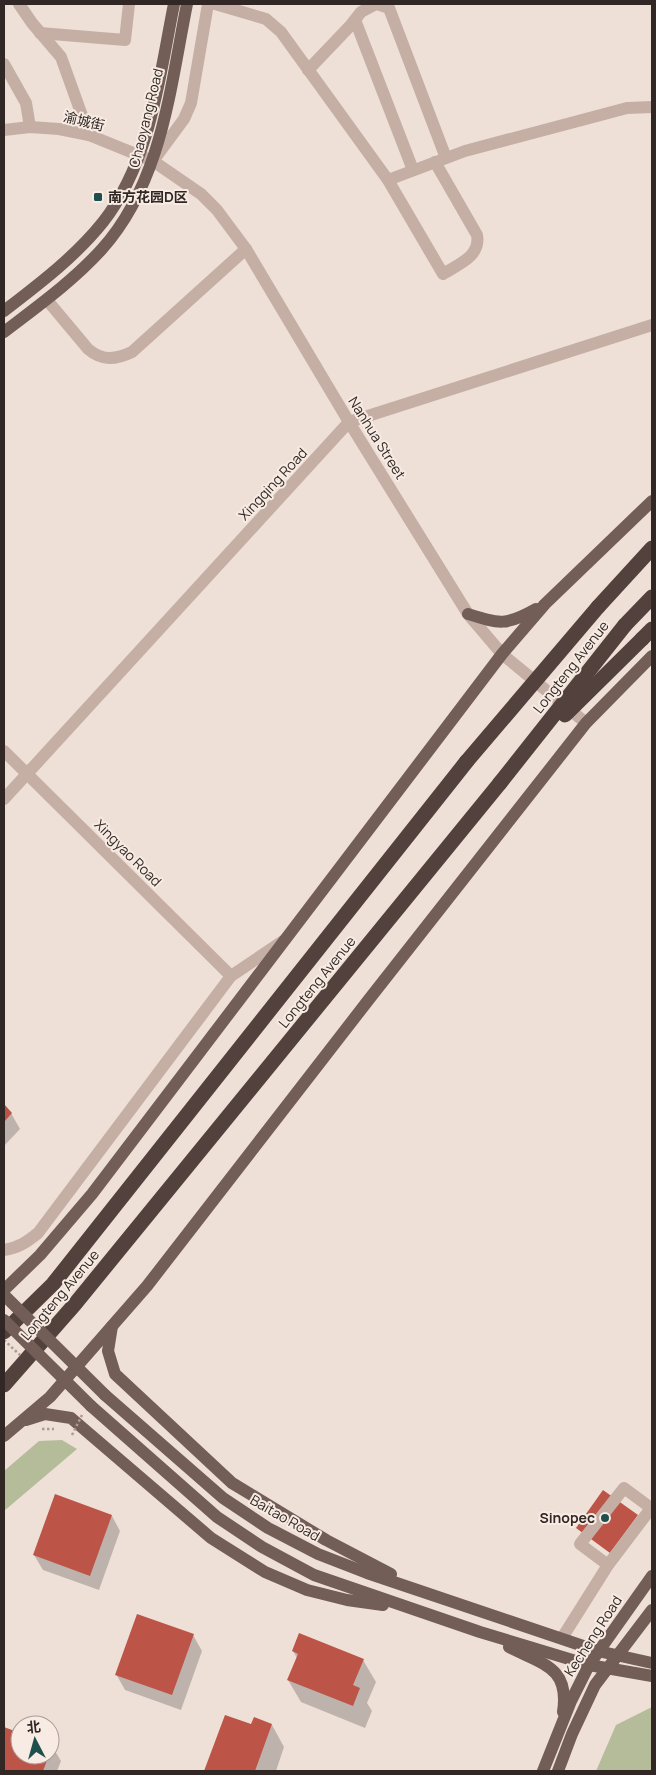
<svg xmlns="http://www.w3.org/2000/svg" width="656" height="1775" font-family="Manrope,'Noto Sans SC',sans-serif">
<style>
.green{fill:#b5bc99}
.shadow{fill:#0003}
.building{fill:#bc5448}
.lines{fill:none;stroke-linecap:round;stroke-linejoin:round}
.path{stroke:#b0998f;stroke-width:2.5;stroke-dasharray:2.5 2.5;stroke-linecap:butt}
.minor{stroke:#c5afa5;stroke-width:12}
.major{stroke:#725d57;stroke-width:12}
.highway{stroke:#52413d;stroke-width:15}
.path-bridge{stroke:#b0998f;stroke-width:2.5;stroke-dasharray:2.5 2.5;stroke-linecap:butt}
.major-bridge{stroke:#725d57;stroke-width:12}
.highway-bridge{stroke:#52413d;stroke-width:15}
.poi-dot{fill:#1f4f4c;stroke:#f7ebe3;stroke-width:2}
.labels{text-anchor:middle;stroke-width:4;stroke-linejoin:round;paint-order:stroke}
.street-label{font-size:14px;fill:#312825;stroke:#f7ebe3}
.poi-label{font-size:14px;font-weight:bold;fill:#312825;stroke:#f7ebe3;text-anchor:start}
</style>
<rect width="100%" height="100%" fill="#eee0d7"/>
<g class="green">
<path d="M 62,1440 L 77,1449 L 4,1511 L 4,1471 L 39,1441 Z"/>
<path d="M 652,1707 L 652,1771 L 596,1771 L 616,1725 Z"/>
</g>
<g class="shadow">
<path d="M 4,1106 L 11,1113 L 20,1129 L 4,1146 Z"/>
<path d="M 112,1516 L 120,1531 L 99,1590 L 43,1570 L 34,1555 Z"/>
<path d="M 193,1635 L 202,1651 L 181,1710 L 125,1690 L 116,1674 Z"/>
<path d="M 293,1651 L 363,1660 L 376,1682 L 367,1703 L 372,1711 L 365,1728 L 301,1702 L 288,1680 L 297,1658 Z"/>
<path d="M 225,1716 L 252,1726 L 272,1725 L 284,1747 L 276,1771 L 205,1771 Z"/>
<path d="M 4,1729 L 20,1734 L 20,1755 L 50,1755 L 50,1745 L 52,1746 L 61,1761 L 57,1771 L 4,1771 Z"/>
</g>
<g class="building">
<path d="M 4,1104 L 12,1113 L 4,1122 Z"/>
<path d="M 603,1490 L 638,1515 L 610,1553 L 576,1528 Z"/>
<path d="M 55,1494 L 112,1515 L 90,1576 L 33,1555 Z"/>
<path d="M 137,1614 L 194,1634 L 172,1695 L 115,1675 Z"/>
<path d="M 299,1633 L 364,1659 L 353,1685 L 360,1688 L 353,1706 L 287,1680 L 298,1654 L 292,1651 Z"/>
<path d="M 225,1715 L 251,1724 L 254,1717 L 272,1724 L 255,1771 L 204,1771 Z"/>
<path d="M 4,1727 L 20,1733 L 20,1755 L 49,1755 L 43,1771 L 4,1771 Z"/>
</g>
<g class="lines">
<path class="path" d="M 42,1429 L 54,1429"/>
<g class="minor">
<path d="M 19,4 L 32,23 L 61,57 L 89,135"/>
<path d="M 215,4 L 266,19 L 281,32 L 388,180 L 443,274 C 459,264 481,256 477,235 L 435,162"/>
<path d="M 377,4 L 389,8 L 446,158"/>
<path d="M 355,20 L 413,170"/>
<path d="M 40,33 L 125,40 L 129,4"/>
<path d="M 4,64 L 26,103 L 30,127"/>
<path d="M 308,70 L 350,26 L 361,12 L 376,4"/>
<path d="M 4,130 L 30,127 L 59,129 L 89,135 L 153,161 L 201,194 L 217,210 L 246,249 L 349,422 L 468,614 L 502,654 L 586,723"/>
<path d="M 153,161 L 184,119 L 191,103 L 208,4"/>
<path d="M 388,180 L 465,151 L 627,108 L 652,107"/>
<path d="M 47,300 L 88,349 C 102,361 115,360 132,352 L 246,249"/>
<path d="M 4,751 L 231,976"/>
<path d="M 4,799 L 349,422 L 652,325"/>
<path d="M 4,1250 C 18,1248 27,1242 38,1233 L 231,976 L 283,941"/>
<path d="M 608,1565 L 580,1544 L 624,1488 L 651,1508"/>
<path d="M 562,1638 L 608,1565 L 652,1507"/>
</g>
<g class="major">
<path d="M 4,311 C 39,284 75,257 103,222 C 151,160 159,78 174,4"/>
<path d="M 4,332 C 38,306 73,281 102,249 C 162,182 170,88 187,4"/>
<path d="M 468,614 C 500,624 506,626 536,609"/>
<path d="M 4,1290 L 40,1255 L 92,1194 L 502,654 L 545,604 L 652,501"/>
<path d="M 112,1326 L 108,1351 L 115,1374 L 232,1483 L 326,1540 L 391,1574"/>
<path d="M 105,1395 L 223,1498 L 268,1528 L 318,1554 L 367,1573 L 598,1651 L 652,1663"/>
<path d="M 91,1406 L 217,1517 L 262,1547 L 314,1575 L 480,1632 L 589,1665 L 652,1676"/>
<path d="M 26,1420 L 45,1414 L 71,1418 L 211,1538 L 265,1572 L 307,1590 L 347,1600 L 383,1605"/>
<path d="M 4,1436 L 50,1397 L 147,1286 L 370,998 L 586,723 L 652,656"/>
<path d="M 509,1647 C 541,1664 570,1666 563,1712"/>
<path d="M 543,1771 L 571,1701 L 589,1665 L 652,1576"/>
<path d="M 558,1771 L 572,1734 L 595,1685 L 652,1610"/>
</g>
<g class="highway">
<path d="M 598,607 L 652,548"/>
<path d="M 625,625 L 652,597"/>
<path d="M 642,639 L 652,629"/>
<path d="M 4,1332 L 53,1284 L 467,761"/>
<path d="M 4,1385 L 75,1304 L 500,783"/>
</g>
<g class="path-bridge">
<path d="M 4,1340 L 21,1356"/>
<path d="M 72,1435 L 82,1415"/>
</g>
<g class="major-bridge">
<path d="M 4,1295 L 105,1395"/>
<path d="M 4,1320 L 91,1406"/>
</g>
<g class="highway-bridge">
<path d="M 565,715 L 642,639"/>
<path d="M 467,761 L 598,607"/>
<path d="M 500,783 L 625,625"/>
</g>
</g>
<g class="poi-dot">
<rect x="93" y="192" width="10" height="10" rx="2.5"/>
<circle cx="605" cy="1518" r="5"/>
</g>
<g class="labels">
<g class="street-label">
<text transform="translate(146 118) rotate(-76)" y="5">Chaoyang Road</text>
<text transform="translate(84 121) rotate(14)" y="5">渝城街</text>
<text transform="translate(377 438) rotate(58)" y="5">Nanhua Street</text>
<text transform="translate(273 484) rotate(-47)" y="5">Xingqing Road</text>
<text transform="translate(571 667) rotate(-52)" y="5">Longteng Avenue</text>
<text transform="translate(128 853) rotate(45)" y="5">Xingyao Road</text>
<text transform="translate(317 982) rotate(-51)" y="5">Longteng Avenue</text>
<text transform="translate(60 1295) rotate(-50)" y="5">Longteng Avenue</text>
<text transform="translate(285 1518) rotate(30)" y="5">Baitao Road</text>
<text transform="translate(593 1636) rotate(-57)" y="5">Kecheng Road</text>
</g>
<g class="poi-label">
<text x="108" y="202">南方花园D区</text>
<text x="595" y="1523" text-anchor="end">Sinopec</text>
</g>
</g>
<rect width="656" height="1775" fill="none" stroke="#312825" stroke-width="10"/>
<g transform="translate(35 1740) rotate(354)"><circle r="24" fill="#f7ebe3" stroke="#a89d97"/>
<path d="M0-4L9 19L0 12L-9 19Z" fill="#1f4f4c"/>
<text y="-8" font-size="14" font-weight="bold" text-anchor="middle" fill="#312825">北</text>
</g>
</svg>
